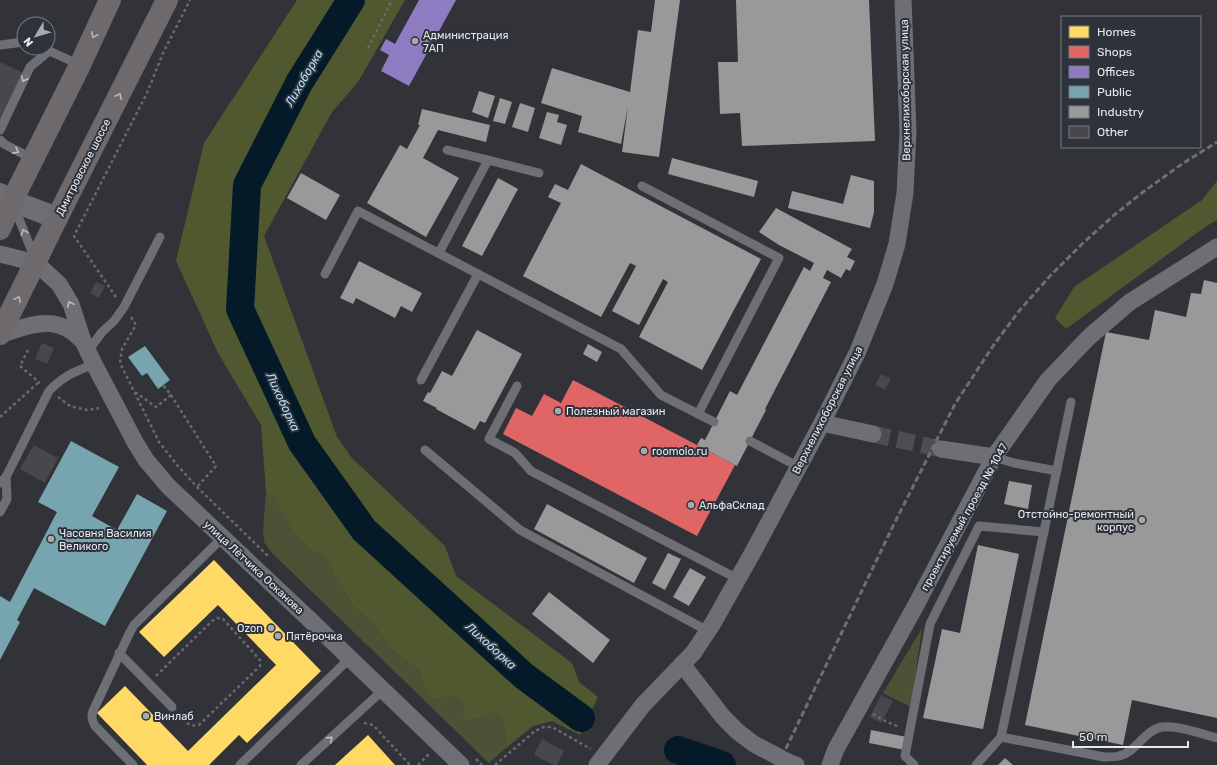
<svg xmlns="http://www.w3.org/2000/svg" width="1217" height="765" font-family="Rubik,sans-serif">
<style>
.green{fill:#4c5235}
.forest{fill:#4f582f}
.homes{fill:#ffd966}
.shops{fill:#e06666}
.offices{fill:#8e7cc3}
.public{fill:#76a5af}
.industry{fill:#999}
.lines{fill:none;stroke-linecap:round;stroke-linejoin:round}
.river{stroke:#041a28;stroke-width:28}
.building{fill:#48474b}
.street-tunnel{stroke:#4c4e53;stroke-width:17;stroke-dasharray:17 8;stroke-linecap:butt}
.path{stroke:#686a6e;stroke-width:2.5;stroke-dasharray:3 3;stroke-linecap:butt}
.lane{stroke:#6d6f74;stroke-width:9}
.street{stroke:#6d6f74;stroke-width:17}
.secondary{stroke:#6d6f74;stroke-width:22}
.primary{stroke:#6d696d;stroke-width:22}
.rail{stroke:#6e6f74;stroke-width:3;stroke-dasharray:6 3;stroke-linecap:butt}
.oneway{stroke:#b6b6bb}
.oneway2{stroke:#bcbec4}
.poi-dot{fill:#a7a9af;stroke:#2e323b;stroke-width:1.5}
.labels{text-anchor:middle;stroke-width:4;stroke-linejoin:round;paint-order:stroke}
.poi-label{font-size:11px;fill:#e6e9ef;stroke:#2e323b;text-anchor:start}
.street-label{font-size:11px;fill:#e6e9ef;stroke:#2e323b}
.water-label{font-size:12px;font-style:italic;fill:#b3e1fc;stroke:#2e323b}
</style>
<rect width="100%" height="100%" fill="#313338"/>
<g class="green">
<path d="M 266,492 L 273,496 L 295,535 L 308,548 L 324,557 L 352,605 L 372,623 L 392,650 L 419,670 L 427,693 L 436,700 L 454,696 L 465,708 L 461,719 L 463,723 L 494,713 L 502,719 L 506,733 L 505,749 L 489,763 L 272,553 L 264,542 L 263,530 Z"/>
<path d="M 922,628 L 911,707 L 883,693 Z"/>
</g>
<g class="forest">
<path d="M 297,0 L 405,0 L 358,82 L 332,112 L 264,236 L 337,437 L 352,458 L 445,546 L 456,576 L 572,663 L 579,682 L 598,697 L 580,735 L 552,721 L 533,726 L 505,749 L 506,733 L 502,719 L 494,713 L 463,723 L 461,719 L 465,708 L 454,696 L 436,700 L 427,693 L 419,670 L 392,650 L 372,623 L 352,605 L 324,557 L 308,548 L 295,535 L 273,497 L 266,492 L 261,425 L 218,353 L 176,261 L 204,143 Z"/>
<path d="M 1217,181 L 1217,220 L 1205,227 L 1066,329 L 1055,318 L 1074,287 L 1202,200 Z"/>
</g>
<g class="homes">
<path d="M 214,560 L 321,671 L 247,743 L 239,735 L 209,765 L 147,765 L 97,713 L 125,686 L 188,751 L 276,665 L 218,605 L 164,657 L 139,632 Z"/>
<path d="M 368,735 L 395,765 L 335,765 Z"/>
</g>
<path class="shops" d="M 573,380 L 735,465 L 697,536 L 503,434 L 516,408 L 532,416 L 544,394 L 561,403 Z"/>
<path class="offices" d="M 419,0 L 456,0 L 409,86 L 381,71 L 389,55 L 380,50 L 386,39 L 395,44 Z"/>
<g class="public">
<path d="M 145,346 L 170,380 L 158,389 L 147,373 L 142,376 L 128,357 Z"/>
<path d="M 71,441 L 119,467 L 92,516 L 117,530 L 137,494 L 167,511 L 105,626 L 34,588 L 17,620 L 20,622 L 0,660 L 0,596 L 10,602 L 57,512 L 38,502 Z"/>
</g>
<g class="industry">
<path d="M 655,0 L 680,0 L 659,157 L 622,152 L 628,106 L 621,144 L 578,132 L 582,116 L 541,103 L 552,68 L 630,92 L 638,30 L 651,32 Z"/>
<path d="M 736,0 L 869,0 L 875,141 L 742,146 L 740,113 L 720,114 L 718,62 L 738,62 Z"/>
<path d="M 479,91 L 495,96 L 488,118 L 472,112 Z"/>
<path d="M 500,98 L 512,102 L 505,124 L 493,121 Z"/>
<path d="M 520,103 L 535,108 L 528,132 L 512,127 Z"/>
<path d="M 422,109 L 490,125 L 486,142 L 438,130 L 423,158 L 459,178 L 426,237 L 367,203 L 400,145 L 407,149 L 420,125 L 418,125 Z"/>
<path d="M 547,112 L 559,115 L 557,122 L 567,125 L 561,145 L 539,138 Z"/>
<path d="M 672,158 L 758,181 L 754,197 L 668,174 Z"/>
<path d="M 581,164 L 761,259 L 702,370 L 639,337 L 668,282 L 663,279 L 639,325 L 612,311 L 636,266 L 630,263 L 601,317 L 523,276 L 561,203 L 548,197 L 555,184 L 568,190 Z"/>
<path d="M 301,173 L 340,195 L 326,220 L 287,198 Z"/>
<path d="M 851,175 L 874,181 L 874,212 L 870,228 L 788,208 L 792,191 L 843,204 Z"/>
<path d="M 498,178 L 518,189 L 482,256 L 462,246 Z"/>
<path d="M 776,208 L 852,249 L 847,257 L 855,261 L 850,271 L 846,269 L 841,278 L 827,270 L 823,278 L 831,282 L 765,409 L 766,410 L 737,466 L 697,445 L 701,438 L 705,440 L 730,391 L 737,395 L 804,267 L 810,271 L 814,263 L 779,245 L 759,232 Z"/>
<path d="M 359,261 L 422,293 L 412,312 L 401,306 L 395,318 L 356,298 L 353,304 L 340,298 Z"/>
<path d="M 1204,280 L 1217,283 L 1217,718 L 1132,700 L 1123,745 L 1025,725 L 1106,332 L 1149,340 L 1155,310 L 1186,317 L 1191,293 L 1201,294 Z"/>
<path d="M 477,330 L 522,354 L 485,423 L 480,421 L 475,430 L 436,409 L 437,408 L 423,401 L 428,392 L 430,393 L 442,371 L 452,376 Z"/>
<path d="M 588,344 L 602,352 L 597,362 L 583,354 Z"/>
<path d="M 1009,481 L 1032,485 L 1028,509 L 1004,504 Z"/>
<path d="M 547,504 L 647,558 L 634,583 L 534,529 Z"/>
<path d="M 978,545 L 1019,554 L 983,729 L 923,718 L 942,629 L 960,633 Z"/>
<path d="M 668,553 L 681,559 L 665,590 L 652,583 Z"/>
<path d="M 690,568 L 706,577 L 689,606 L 673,597 Z"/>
<path d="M 549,592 L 610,640 L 593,663 L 532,614 Z"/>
<path d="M 871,730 L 907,737 L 905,750 L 869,743 Z"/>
<path d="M 1005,758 L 1013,765 L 998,765 Z"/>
</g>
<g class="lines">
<g class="river">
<path d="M 351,0 L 299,83 L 247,185 L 240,309 L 302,443 L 364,530 L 524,676 L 581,718"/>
<path d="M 678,750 L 722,765"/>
</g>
</g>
<g class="building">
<path d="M 1,62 L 25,74 L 0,120 L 0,65 Z"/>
<path d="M 96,282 L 105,286 L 99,298 L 90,293 Z"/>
<path d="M 42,343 L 54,348 L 47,364 L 35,359 Z"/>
<path d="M 881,374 L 891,379 L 885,390 L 875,385 Z"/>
<path d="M 34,445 L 58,458 L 45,483 L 20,469 Z"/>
<path d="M 881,695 L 893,701 L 881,723 L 870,717 Z"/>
<path d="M 542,739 L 564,751 L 557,765 L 554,765 L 534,755 Z"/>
</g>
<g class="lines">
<path class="street-tunnel" d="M 873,434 L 941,449"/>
<g class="path">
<path d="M 368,48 L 392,0"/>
<path d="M 116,297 L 74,236 L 147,93 L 163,53 L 190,0"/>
<path d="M 131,317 L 136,325 L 122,349 L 120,363 L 159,442 L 177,465 L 197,487 L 268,556"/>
<path d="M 28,350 L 20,366 L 40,383"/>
<path d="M 135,392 L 156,407 L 171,395 L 163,385"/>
<path d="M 171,395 L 216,466 L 197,487"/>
<path d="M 58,397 L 70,406 L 87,410 L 99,408"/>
<path d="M 0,417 L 39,382"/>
<path d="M 156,676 L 212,621 L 217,618 L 223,619 L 260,660 L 260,666 L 258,668 L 199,725 C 189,727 185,722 179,715"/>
<path d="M 873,714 L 883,720 L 899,727"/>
<path d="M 364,723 L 373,725 L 410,765"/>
<path d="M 476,759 L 482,765"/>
<path d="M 418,765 L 429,754"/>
<path d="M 495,765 L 535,731 L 544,727 L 552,727 L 591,749"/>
</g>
<g class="lane">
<path d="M 0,45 L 24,42"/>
<path d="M 45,49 L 80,65"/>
<path d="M 0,130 L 30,67 L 49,51"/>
<path d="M 0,140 L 4,144 L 33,159"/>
<path d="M 447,150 L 488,160"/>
<path d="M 642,186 L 779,258 L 698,414"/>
<path d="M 13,204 L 35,259"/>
<path d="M 439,253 L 488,160 L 539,173"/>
<path d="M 325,274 L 358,211 L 621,349 L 661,395 L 714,422"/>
<path d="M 88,351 L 102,332 L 114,321 L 124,307 L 160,237"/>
<path d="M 421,380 L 478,274"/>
<path d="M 517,386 L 489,439 L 515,453 L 531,471 L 738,579"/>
<path d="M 750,441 L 799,467"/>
<path d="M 425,450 L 520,530 L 708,631"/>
<path d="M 994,457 L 1014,463 L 1057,471"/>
<path d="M 0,483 L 6,477 L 49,391 C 64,375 75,372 94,364"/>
<path d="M 0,512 L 7,499 L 6,477"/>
<path d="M 119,653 L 172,707"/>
<path d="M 1001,737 L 1104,757 C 1109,757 1115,757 1119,756 C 1137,752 1144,730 1162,727 C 1179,725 1201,734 1217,738"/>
<path d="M 133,765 L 95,726 C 92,720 91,717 93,711 L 130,632 L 134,625 L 223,537"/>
<path d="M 240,765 L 350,658"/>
<path d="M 301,765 L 383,690"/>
<path d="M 914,765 L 905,756 L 930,624 L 979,526 L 1044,532"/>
<path d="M 976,765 L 1001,737 L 1071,402"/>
</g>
<g class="street">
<path d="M 0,254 L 36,263 L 59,284 L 71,304 L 83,341 L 94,364 L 135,442 L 146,460 L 168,486 L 309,619 L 461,765"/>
<path d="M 0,335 C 23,327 49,316 71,331 C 76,334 79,338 83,341"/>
<path d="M 822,423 L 873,434"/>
<path d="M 941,449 L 994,457"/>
<path d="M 682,664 L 723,717 L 738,732 L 754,744 L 790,763 L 796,765"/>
<path d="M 597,765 L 643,705 L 694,652 L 713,623 L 753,552 L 822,423 L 858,351 L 885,284 L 897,244 L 905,193 L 908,131 L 903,0"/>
<path d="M 830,765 L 836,749 L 916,605 L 994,457 L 1048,380 L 1089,337 L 1130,302 L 1217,247"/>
</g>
<path class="secondary" d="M 0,194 L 12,201 L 57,218"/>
<g class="primary">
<path d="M 0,229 L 12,201 L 80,65 L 110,0"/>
<path d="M 0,334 L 57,218 L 167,0"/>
</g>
<path class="rail" d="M 778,765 L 894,524 L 955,404 L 993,346 L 1019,311 L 1050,276 L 1081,245 L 1113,216 L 1143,192 L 1182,164 L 1217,142"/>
</g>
<defs><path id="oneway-chevron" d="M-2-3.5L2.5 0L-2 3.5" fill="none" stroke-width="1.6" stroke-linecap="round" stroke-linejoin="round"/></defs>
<g class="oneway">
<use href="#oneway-chevron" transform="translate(94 35) rotate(115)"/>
<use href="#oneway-chevron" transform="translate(119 96) rotate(-63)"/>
<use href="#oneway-chevron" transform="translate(18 299) rotate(-63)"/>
</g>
<g class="oneway2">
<use href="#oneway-chevron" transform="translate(24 79) rotate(115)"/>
<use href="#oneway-chevron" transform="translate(16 151) rotate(28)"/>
<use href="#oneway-chevron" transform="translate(24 232) rotate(-111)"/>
<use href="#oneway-chevron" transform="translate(70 304) rotate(-115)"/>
<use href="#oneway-chevron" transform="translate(330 739) rotate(-42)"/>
</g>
<g class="poi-dot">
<circle cx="415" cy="41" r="4"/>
<circle cx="558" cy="411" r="4"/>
<circle cx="644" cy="451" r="4"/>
<circle cx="691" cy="505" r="4"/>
<circle cx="1142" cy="520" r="4"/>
<circle cx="51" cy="539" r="4"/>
<circle cx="271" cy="628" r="4"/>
<circle cx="278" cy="636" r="4"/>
<circle cx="146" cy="716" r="4"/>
</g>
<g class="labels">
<g class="poi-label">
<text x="423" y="39">Администрация<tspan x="423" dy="13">7АП</tspan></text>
<text x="566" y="415">Полезный магазин</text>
<text x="652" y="455">roomolo.ru</text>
<text x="699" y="509">АльфаСклад</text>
<text x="1134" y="518" text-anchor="end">Отстойно-ремонтный<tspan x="1134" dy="13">корпус</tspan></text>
<text x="59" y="537">Часовня Василия<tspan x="59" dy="13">Великого</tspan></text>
<text x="263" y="632" text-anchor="end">Ozon</text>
<text x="286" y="640">Пятёрочка</text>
<text x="154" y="720">Винлаб</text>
</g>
<g class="street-label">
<text transform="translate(905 90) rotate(-91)" y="4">Верхнелихоборская улица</text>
<text transform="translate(83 167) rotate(-63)" y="4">Дмитровское шоссе</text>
<text transform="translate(827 410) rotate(-63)" y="4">Верхнелихоборская улица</text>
<text transform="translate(964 517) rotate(-61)" y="4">проектируемый проезд № 1047</text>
<text transform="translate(254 567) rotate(43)" y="4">улица Лётчика Осканова</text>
</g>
<g class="water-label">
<text transform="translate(304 78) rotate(-60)" y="4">Лихоборка</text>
<text transform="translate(283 402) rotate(65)" y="4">Лихоборка</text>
<text transform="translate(491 646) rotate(42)" y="4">Лихоборка</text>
</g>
</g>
<rect x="1061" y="16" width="140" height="132" fill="#2e323b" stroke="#787b83"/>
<rect x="1069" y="26" width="20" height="12" fill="#ffd966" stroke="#787b83"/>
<text x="1097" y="36" font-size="12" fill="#e6e9ef">Homes</text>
<rect x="1069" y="46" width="20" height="12" fill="#e06666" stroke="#787b83"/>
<text x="1097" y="56" font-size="12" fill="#e6e9ef">Shops</text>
<rect x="1069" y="66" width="20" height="12" fill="#8e7cc3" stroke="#787b83"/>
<text x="1097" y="76" font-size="12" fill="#e6e9ef">Offices</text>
<rect x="1069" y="86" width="20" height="12" fill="#76a5af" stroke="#787b83"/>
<text x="1097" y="96" font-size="12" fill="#e6e9ef">Public</text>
<rect x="1069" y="106" width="20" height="12" fill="#999999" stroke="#787b83"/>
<text x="1097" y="116" font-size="12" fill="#e6e9ef">Industry</text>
<rect x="1069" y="126" width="20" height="12" fill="#48474b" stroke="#787b83"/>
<text x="1097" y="136" font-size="12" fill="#e6e9ef">Other</text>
<g transform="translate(36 36) rotate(232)"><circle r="19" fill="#2e323b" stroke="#787b83"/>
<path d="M0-3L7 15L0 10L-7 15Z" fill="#a7a9af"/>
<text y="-6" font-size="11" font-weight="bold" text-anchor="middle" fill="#e6e9ef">N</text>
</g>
<path d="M1073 741v6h115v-6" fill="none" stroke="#e6e9ef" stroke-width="2"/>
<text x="1079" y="741" font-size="12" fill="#e6e9ef" stroke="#2e323b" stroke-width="3" paint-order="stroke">50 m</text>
</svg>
